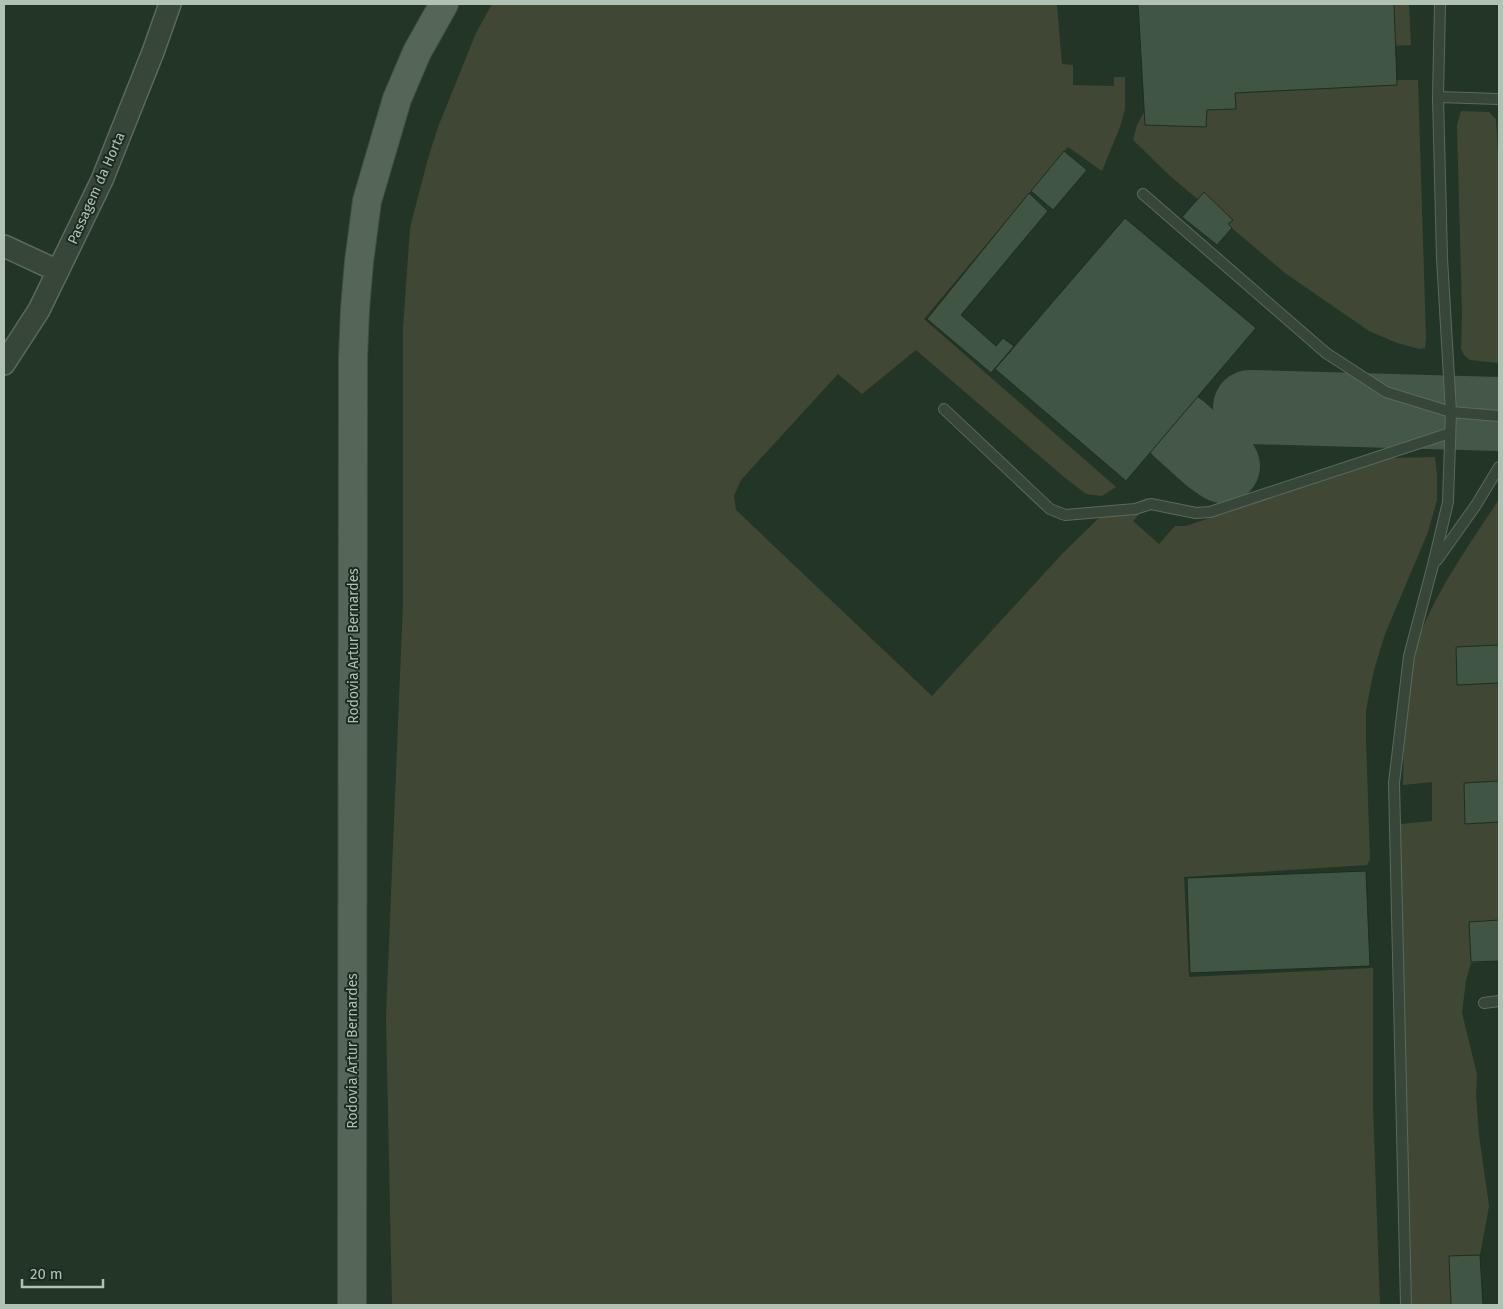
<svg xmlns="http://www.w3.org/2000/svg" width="1503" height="1309" font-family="'Fira Sans',sans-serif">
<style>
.green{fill:#404835}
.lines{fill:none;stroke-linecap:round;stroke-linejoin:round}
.taxiway{stroke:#455848;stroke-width:74}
.building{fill:#405544;stroke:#1e2d21}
.service-casing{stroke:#5a6a5d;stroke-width:12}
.minor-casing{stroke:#5a6a5d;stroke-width:24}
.primary-casing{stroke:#404f42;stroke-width:30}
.service{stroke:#374639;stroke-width:10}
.minor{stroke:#374639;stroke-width:21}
.primary{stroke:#556658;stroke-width:28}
.labels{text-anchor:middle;stroke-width:4;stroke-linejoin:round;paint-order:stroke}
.street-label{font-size:14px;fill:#b1c2b5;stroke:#1c2b1f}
</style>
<rect width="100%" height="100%" fill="#233526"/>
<g class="green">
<path d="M 492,4 L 1065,4 L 1057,5 L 1062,64 L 1073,65 L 1073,85 L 1114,86 L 1114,77 L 1125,77 L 1125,109 L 1120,127 L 1102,171 L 1068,147 L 924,319 L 1116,487 L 1102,496 L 1086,494 L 1064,477 L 916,350 L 862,394 L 838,374 L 741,480 L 734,496 L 736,510 L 932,696 L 1062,554 L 1099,518 L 1147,498 L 1151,502 L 1133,521 L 1159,544 L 1175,526 L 1186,526 L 1390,458 L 1435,457 L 1437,474 L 1437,500 L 1428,532 L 1385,634 L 1374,670 L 1366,710 L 1366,739 L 1370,859 L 1367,865 L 1184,877 L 1189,977 L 1373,968 L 1373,1107 L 1380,1305 L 392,1305 L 386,1016 L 403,603 L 403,328 L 410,228 L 427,162 L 438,127 L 476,33 Z"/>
<path d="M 1390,4 L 1409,4 L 1411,45 L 1391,46 Z"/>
<path d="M 1233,80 L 1418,80 L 1426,338 L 1425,348 L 1419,349 L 1397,343 L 1369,331 L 1285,273 L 1169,175 L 1133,140 L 1137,125 L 1148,105 Z"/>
<path d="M 1461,111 L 1489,112 L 1496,119 L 1499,172 L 1499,363 L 1470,360 L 1464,355 L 1461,349 L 1462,314 L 1457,125 Z"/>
<path d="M 1499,499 L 1499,961 L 1471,963 L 1466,980 L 1462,1013 L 1477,1074 L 1476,1095 L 1479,1135 L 1489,1206 L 1480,1255 L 1483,1305 L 1412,1305 C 1405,1145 1404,985 1400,824 L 1432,821 L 1432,782 L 1403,785 C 1404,744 1402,698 1412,659 C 1428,601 1467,549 1499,499 Z"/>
</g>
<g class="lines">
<g class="taxiway">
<path d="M 1250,407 L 1499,414"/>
<path d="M 1179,429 L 1210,457 L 1223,466"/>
</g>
</g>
<g class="building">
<path d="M 1138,4 L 1394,4 L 1397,85 L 1235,93 L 1236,109 L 1207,110 L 1206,127 L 1145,125 Z"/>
<path d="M 1064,151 L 1087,170 L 1053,210 L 1031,191 Z"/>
<path d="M 1204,192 L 1233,220 L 1228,224 L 1232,228 L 1217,245 L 1182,217 Z"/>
<path d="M 1029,193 L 1048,211 L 961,315 L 996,346 L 1003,338 L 1014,346 L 991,373 L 927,319 Z"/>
<path d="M 1125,218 L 1256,328 L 1126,481 L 995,369 Z"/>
<path d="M 1499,645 L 1499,683 L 1457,685 L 1456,647 Z"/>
<path d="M 1499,781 L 1499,822 L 1465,824 L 1464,783 Z"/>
<path d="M 1366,871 L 1370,966 L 1190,973 L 1187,878 Z"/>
<path d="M 1499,920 L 1499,961 L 1471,962 L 1469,922 Z"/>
<path d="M 1480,1255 L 1483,1305 L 1451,1305 L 1449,1256 Z"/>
</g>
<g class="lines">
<defs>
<g id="service">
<path d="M 1438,97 L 1499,99"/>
<path d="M 1143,194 L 1326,353 L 1386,392 L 1451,412 L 1499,416"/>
<path d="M 944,409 L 1050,509 L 1065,515 L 1135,509 L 1151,504 L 1196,513 L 1210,512 L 1450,433"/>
<path d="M 1437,560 L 1476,505 L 1499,467"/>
<path d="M 1484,1003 L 1499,1001"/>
<path d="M 1406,1305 L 1394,783 L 1409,656 L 1433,565 L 1448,502 L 1451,412 L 1442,258 L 1438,97 L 1440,4"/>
</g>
<g id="minor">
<path d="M 4,246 L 58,271"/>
<path d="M 4,364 L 39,310 L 102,180 L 153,52 L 170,4"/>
</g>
<path id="primary" d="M 352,1305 L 353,358 L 355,309 L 359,262 L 367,201 L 397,99 L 417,52 L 444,4"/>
</defs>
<use href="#service" class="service-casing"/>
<use href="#minor" class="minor-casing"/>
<use href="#primary" class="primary-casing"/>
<use href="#service" class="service"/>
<use href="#minor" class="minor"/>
<use href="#primary" class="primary"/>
</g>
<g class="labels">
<g class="street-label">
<text transform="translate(96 188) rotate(-66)" y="5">Passagem da Horta</text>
<text transform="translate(353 646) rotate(-90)" y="5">Rodovia Artur Bernardes</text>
<text transform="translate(352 1051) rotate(-90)" y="5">Rodovia Artur Bernardes</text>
</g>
</g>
<rect width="1503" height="1309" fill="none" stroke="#b1c2b5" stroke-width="10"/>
<path d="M22 1279v8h81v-8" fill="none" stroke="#b1c2b5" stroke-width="2.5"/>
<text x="30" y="1279" font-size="15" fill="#b1c2b5" stroke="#1c2b1f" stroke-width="4" paint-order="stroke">20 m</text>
</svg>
